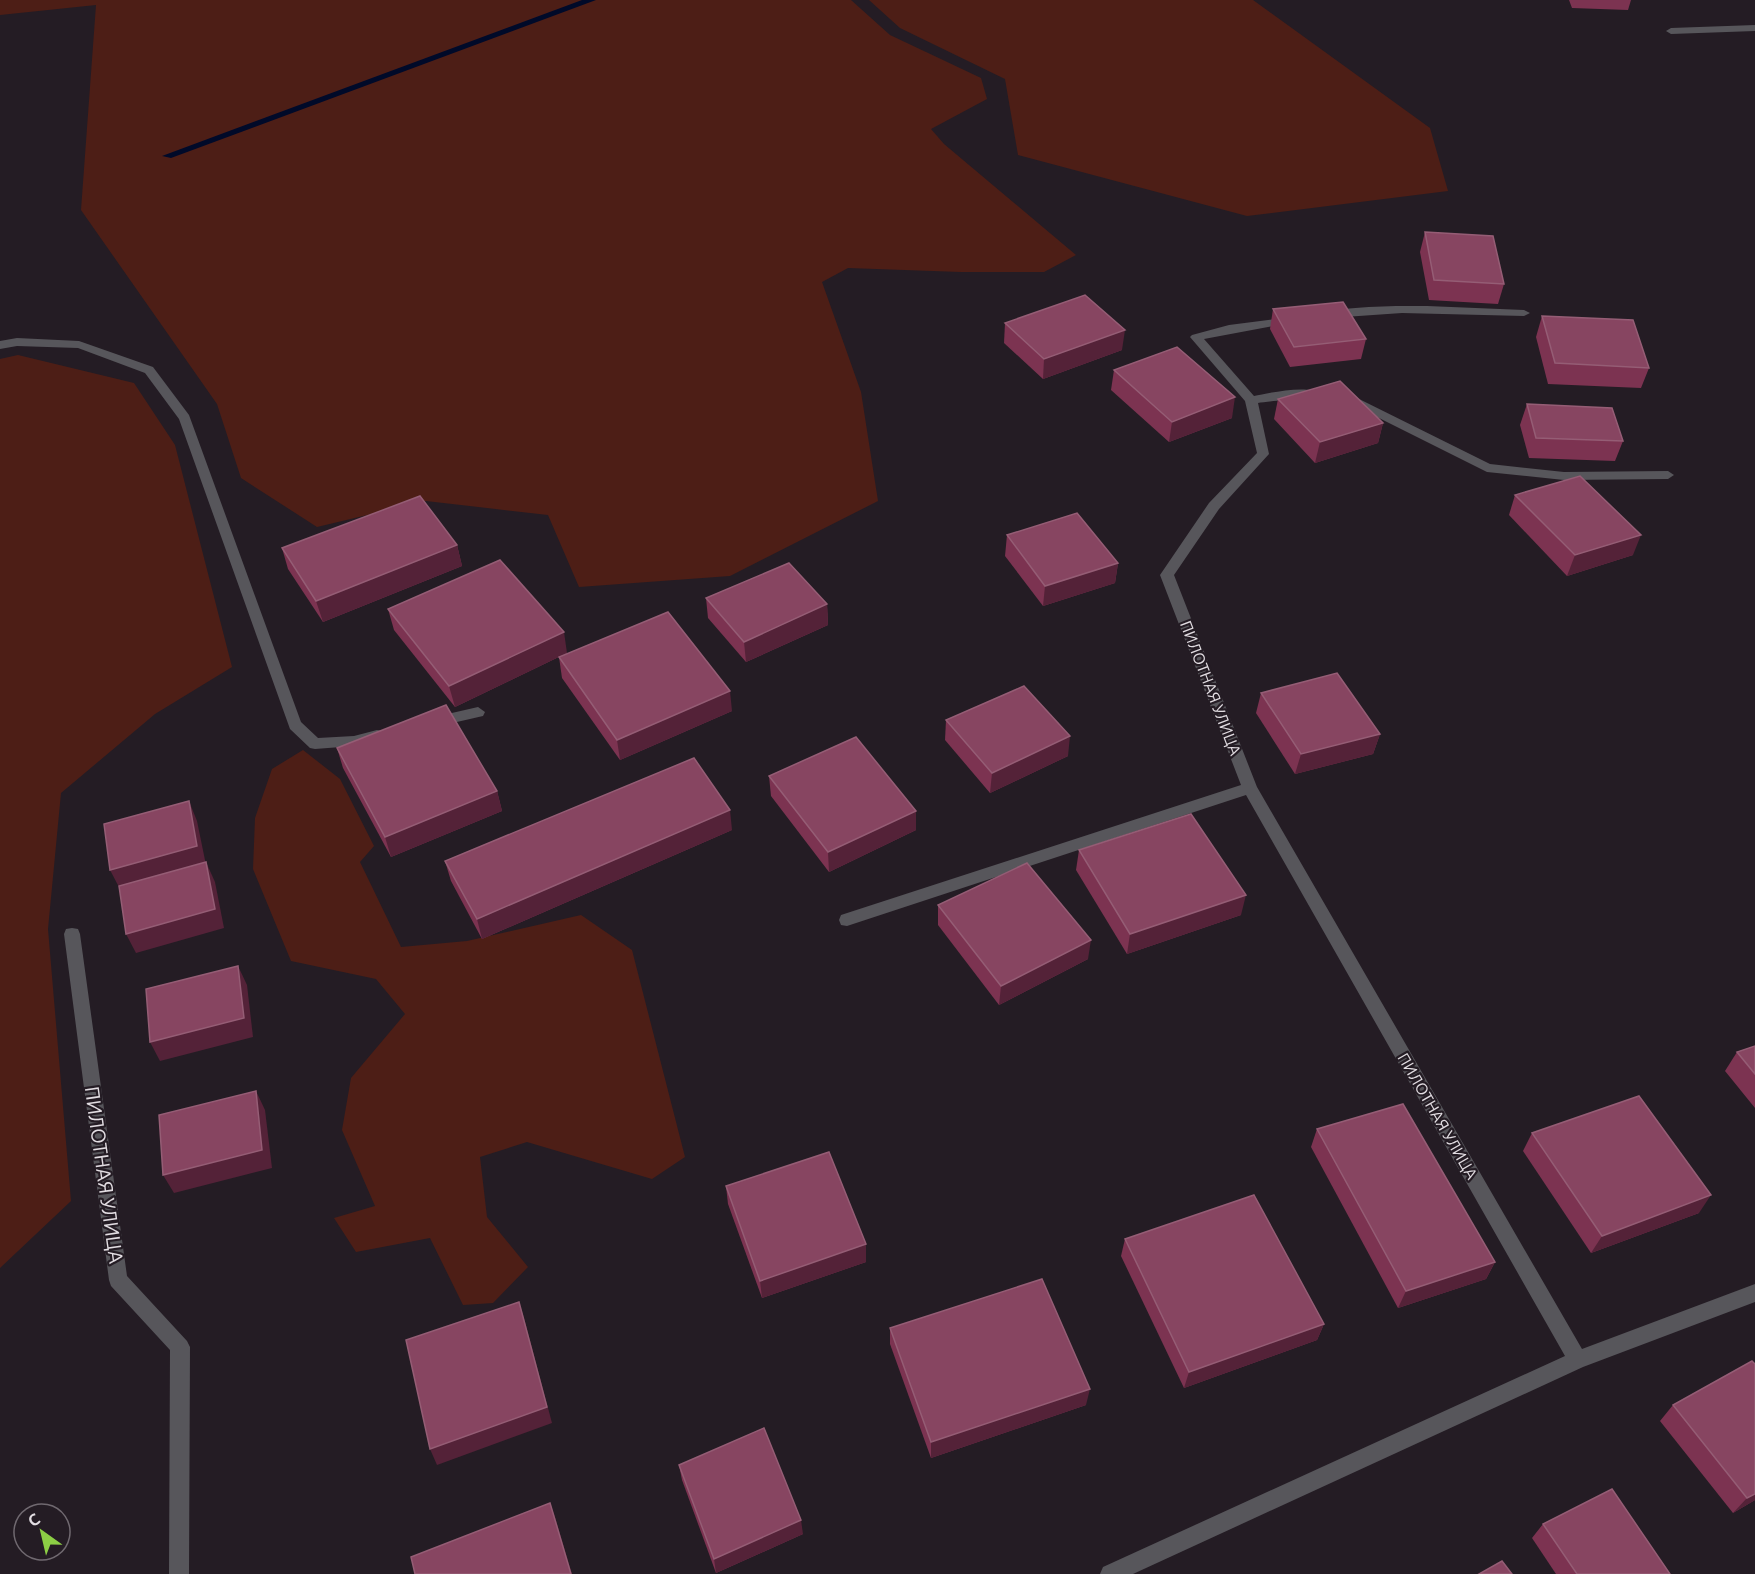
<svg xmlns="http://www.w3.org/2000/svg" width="1755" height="1574" font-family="Ubuntu,sans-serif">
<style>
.green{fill:#4d1e16}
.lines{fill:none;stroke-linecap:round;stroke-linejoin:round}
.stream{fill:#000a29;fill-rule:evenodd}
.minor{fill:#57565b;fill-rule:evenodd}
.wall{fill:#7c3351}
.shaded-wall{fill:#542238}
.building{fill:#874561;stroke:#955d75;stroke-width:1.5}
.labels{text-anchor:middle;stroke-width:4.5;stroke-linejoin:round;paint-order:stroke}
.street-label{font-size:16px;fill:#e2dde2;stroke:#241c24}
.near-street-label{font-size:20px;fill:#e2dde2;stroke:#241c24}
</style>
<rect width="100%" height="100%" fill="#241c24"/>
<g class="green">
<path d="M 0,0 L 851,0 L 890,35 L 981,78 L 987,99 L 931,129 L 944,144 L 1076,255 L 1044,272 L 961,272 L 848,268 L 822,282 L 861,392 L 878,501 L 730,576 L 579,587 L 548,515 L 426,501 L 317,527 L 241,478 L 217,404 L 81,210 L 96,5 L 0,15 Z"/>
<path d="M 869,0 L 1253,0 L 1430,128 L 1448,191 L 1247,216 L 1018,155 L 1005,79 L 900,28 Z"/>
<path d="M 18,355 L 134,383 L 175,445 L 232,667 L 155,714 L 61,793 L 48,929 L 71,1201 L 0,1268 L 0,359 Z"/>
<path d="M 303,750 L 340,779 L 374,846 L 360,862 L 401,947 L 467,941 L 581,915 L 632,950 L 685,1157 L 652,1179 L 527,1142 L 480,1157 L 487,1217 L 528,1267 L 493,1303 L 463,1305 L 430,1238 L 356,1252 L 334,1218 L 375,1206 L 342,1130 L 351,1078 L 405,1014 L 376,979 L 291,961 L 253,869 L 255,818 L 272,769 Z"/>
</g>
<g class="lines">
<path class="stream" d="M 582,0 L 596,0 L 171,158 L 162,156 Z"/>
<g class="minor">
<path d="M 1755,25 L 1755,31 L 1671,34 L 1666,31 L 1671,28 Z"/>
<path d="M 1427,306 L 1524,310 L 1530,313 L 1524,316 L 1402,313 L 1330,318 L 1324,315 C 1336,305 1408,306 1427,306 Z"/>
<path d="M 1291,317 L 1295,318 L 1295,322 L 1204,339 L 1254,396 C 1269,393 1309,384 1320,394 C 1315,398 1269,401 1258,403 L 1269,454 L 1219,509 L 1174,575 L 1257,787 L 1582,1349 L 1755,1284 L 1755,1302 L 1583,1367 L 1133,1574 L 1100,1574 L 1103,1567 L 1565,1356 L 1246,795 L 847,926 L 841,925 L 839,920 L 841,915 L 1241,785 L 1160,575 L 1209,503 L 1257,453 L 1245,401 L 1190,337 L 1192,335 L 1229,325 Z"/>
<path d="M 17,338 L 79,341 L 153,367 L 189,415 L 301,722 L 318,738 L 354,736 L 377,730 L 382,731 L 384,735 L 382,739 L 354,746 L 315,749 L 310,748 L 290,729 L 179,419 L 145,373 L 78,348 L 17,346 L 0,349 L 0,341 Z"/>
<path d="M 1349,394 L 1490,464 L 1564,472 L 1668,471 L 1674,475 L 1668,479 L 1564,480 L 1487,472 L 1345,401 L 1343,398 Z"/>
<path d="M 478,707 L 485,712 L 483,716 L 435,727 L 428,722 L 430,718 Z"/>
<path d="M 72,928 L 78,929 L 80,934 L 127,1276 L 187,1341 L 190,1347 L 189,1574 L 169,1574 L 170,1350 L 111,1286 L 109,1280 L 64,934 L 66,929 Z"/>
</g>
</g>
<g class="wall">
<path d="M 1569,0 L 1631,0 L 1628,10 L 1572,8 Z"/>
<path d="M 1425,232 L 1504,284 L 1498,304 L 1429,300 L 1420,252 Z"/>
<path d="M 1273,309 L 1366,339 L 1361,359 L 1290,367 L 1270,329 Z"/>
<path d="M 1542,316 L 1649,368 L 1641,388 L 1548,384 L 1536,337 Z"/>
<path d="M 1005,323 L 1122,350 L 1043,379 L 1004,343 Z"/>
<path d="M 1114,370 L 1232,418 L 1169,442 L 1111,390 Z"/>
<path d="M 1278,399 L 1383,423 L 1378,443 L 1315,463 L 1274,419 Z"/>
<path d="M 1527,404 L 1623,441 L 1615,461 L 1529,458 L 1520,425 Z"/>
<path d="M 1515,495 L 1633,555 L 1567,576 L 1509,515 Z"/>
<path d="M 1007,535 L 1118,563 L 1115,583 L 1043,606 L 1005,556 Z"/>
<path d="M 457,545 L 462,566 L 323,622 L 288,569 L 282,548 Z"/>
<path d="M 706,598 L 827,604 L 828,625 L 746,662 L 708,618 Z"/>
<path d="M 388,609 L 567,653 L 455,707 L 394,630 Z"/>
<path d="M 559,657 L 732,711 L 620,760 L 562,678 Z"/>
<path d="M 1261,693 L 1380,734 L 1373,754 L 1295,774 L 1256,713 Z"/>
<path d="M 946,720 L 1068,756 L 990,793 L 945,740 Z"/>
<path d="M 337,748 L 497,791 L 502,811 L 391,857 L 343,768 Z"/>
<path d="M 769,776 L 916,811 L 916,830 L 829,872 L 771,796 Z"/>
<path d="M 732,830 L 482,939 L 451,881 L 445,861 Z"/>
<path d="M 1079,850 L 1241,915 L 1127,954 L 1076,870 Z"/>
<path d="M 938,905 L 1088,959 L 999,1005 L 938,925 Z"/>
<path d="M 1755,1046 L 1755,1108 L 1725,1071 L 1737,1052 Z"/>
<path d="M 1317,1129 L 1495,1262 L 1486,1279 L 1398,1308 L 1311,1147 Z"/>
<path d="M 1532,1133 L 1699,1213 L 1591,1253 L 1523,1151 Z"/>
<path d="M 726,1186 L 866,1262 L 762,1298 L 728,1204 Z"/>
<path d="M 1125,1239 L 1324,1324 L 1317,1340 L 1184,1388 L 1121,1256 Z"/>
<path d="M 890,1328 L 1086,1405 L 931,1458 L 890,1344 Z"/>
<path d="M 1673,1405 L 1755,1500 L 1733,1513 L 1660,1421 Z"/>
<path d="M 679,1465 L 803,1534 L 716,1573 L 682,1480 Z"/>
<path d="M 1543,1524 L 1670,1574 L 1556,1574 L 1532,1538 Z"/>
</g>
<g class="shaded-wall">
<path d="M 1125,330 L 1122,350 L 1043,379 L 1044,359 Z"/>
<path d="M 1235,397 L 1232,418 L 1169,442 L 1172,422 Z"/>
<path d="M 1383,423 L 1378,443 L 1315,463 L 1320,442 Z"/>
<path d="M 1641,535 L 1633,555 L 1567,576 L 1575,555 Z"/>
<path d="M 457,545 L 462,566 L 323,622 L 316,601 Z"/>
<path d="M 1118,563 L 1115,583 L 1043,606 L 1045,586 Z"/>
<path d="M 827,604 L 828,625 L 746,662 L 744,642 Z"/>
<path d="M 564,632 L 567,653 L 455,707 L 449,686 Z"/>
<path d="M 730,691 L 732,711 L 620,760 L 617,740 Z"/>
<path d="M 1380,734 L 1373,754 L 1295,774 L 1301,754 Z"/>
<path d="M 1070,736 L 1068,756 L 990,793 L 992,773 Z"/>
<path d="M 497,791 L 502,811 L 391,857 L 385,837 Z"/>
<path d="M 189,801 L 197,821 L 206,865 L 120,889 L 110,870 Z"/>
<path d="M 730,810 L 732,830 L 482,939 L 477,919 Z"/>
<path d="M 916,811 L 916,830 L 829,872 L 828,852 Z"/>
<path d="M 206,862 L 215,882 L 224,928 L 136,953 L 126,934 Z"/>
<path d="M 1246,895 L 1241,915 L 1127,954 L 1130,934 Z"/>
<path d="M 1091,940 L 1088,959 L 999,1005 L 1001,986 Z"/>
<path d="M 238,966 L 247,985 L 253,1037 L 160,1061 L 150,1042 Z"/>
<path d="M 256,1091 L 265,1110 L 272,1168 L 174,1193 L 163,1175 Z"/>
<path d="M 1711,1195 L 1699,1213 L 1591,1253 L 1602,1236 Z"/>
<path d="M 866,1244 L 866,1262 L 762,1298 L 760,1281 Z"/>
<path d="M 1495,1262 L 1486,1279 L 1398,1308 L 1406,1291 Z"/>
<path d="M 519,1302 L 524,1318 L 552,1423 L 437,1465 L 430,1449 Z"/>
<path d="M 1324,1324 L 1317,1340 L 1184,1388 L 1189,1372 Z"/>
<path d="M 1090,1389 L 1086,1405 L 931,1458 L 931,1442 Z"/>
<path d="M 1755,1494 L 1755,1500 L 1733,1513 L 1747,1498 Z"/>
<path d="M 550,1503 L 555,1517 L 572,1574 L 571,1574 Z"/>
<path d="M 801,1520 L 803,1534 L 716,1573 L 714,1559 Z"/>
</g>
<g class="building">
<path d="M 1425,232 L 1493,236 L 1504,284 L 1434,280 Z"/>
<path d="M 1085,295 L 1125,330 L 1044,359 L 1005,323 Z"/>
<path d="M 1343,302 L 1366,339 L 1294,347 L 1273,309 Z"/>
<path d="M 1542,316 L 1633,320 L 1649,368 L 1555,363 Z"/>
<path d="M 1177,347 L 1235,397 L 1172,422 L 1114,370 Z"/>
<path d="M 1340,381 L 1383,423 L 1320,442 L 1278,399 Z"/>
<path d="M 1527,404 L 1612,408 L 1623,441 L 1536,438 Z"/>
<path d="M 1580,476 L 1641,535 L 1575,555 L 1515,495 Z"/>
<path d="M 420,496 L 457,545 L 316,601 L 282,548 Z"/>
<path d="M 1077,513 L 1118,563 L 1045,586 L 1007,535 Z"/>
<path d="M 500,560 L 564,632 L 449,686 L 388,609 Z"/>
<path d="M 789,563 L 827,604 L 744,642 L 706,598 Z"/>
<path d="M 668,612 L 730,691 L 617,740 L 559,657 Z"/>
<path d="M 1337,673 L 1380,734 L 1301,754 L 1261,693 Z"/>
<path d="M 1024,686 L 1070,736 L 992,773 L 946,720 Z"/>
<path d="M 446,705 L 497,791 L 385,837 L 337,748 Z"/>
<path d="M 856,737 L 916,811 L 828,852 L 769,776 Z"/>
<path d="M 694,758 L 730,810 L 477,919 L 445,861 Z"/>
<path d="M 189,801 L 197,846 L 110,870 L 104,824 Z"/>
<path d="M 1191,814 L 1246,895 L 1130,934 L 1079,850 Z"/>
<path d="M 206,862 L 215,909 L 126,934 L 119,886 Z"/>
<path d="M 1027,863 L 1091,940 L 1001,986 L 938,905 Z"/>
<path d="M 238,966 L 244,1018 L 150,1042 L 146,989 Z"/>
<path d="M 1755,1046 L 1755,1074 L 1737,1052 Z"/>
<path d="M 256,1091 L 262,1150 L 163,1175 L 159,1115 Z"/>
<path d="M 1639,1096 L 1711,1195 L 1602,1236 L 1532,1133 Z"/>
<path d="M 1403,1104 L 1495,1262 L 1406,1291 L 1317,1129 Z"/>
<path d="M 829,1152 L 866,1244 L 760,1281 L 726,1186 Z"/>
<path d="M 1254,1195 L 1324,1324 L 1189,1372 L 1125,1239 Z"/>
<path d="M 1042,1279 L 1090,1389 L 931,1442 L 890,1328 Z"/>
<path d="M 519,1302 L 547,1407 L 430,1449 L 406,1340 Z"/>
<path d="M 1752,1361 L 1755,1364 L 1755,1494 L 1747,1498 L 1673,1405 Z"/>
<path d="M 764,1428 L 801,1520 L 714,1559 L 679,1465 Z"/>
<path d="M 1612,1489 L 1670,1574 L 1577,1574 L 1543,1524 Z"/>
<path d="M 550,1503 L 571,1574 L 415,1574 L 411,1557 Z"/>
<path d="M 1502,1561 L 1512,1574 L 1479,1574 Z"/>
</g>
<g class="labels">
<g class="street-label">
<text transform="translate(1211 688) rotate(69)" y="6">ПИЛОТНАЯ УЛИЦА</text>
<text transform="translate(1438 1116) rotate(60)" y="6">ПИЛОТНАЯ УЛИЦА</text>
</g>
<g class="near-street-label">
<text transform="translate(104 1175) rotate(82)" y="7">ПИЛОТНАЯ УЛИЦА</text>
</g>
</g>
<g transform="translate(42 1532) rotate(326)"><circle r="28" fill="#241c24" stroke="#706970" stroke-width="1.5"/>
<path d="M0-4.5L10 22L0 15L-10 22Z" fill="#8cce45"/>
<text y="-9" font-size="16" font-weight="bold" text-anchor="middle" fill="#e2dde2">С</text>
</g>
</svg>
